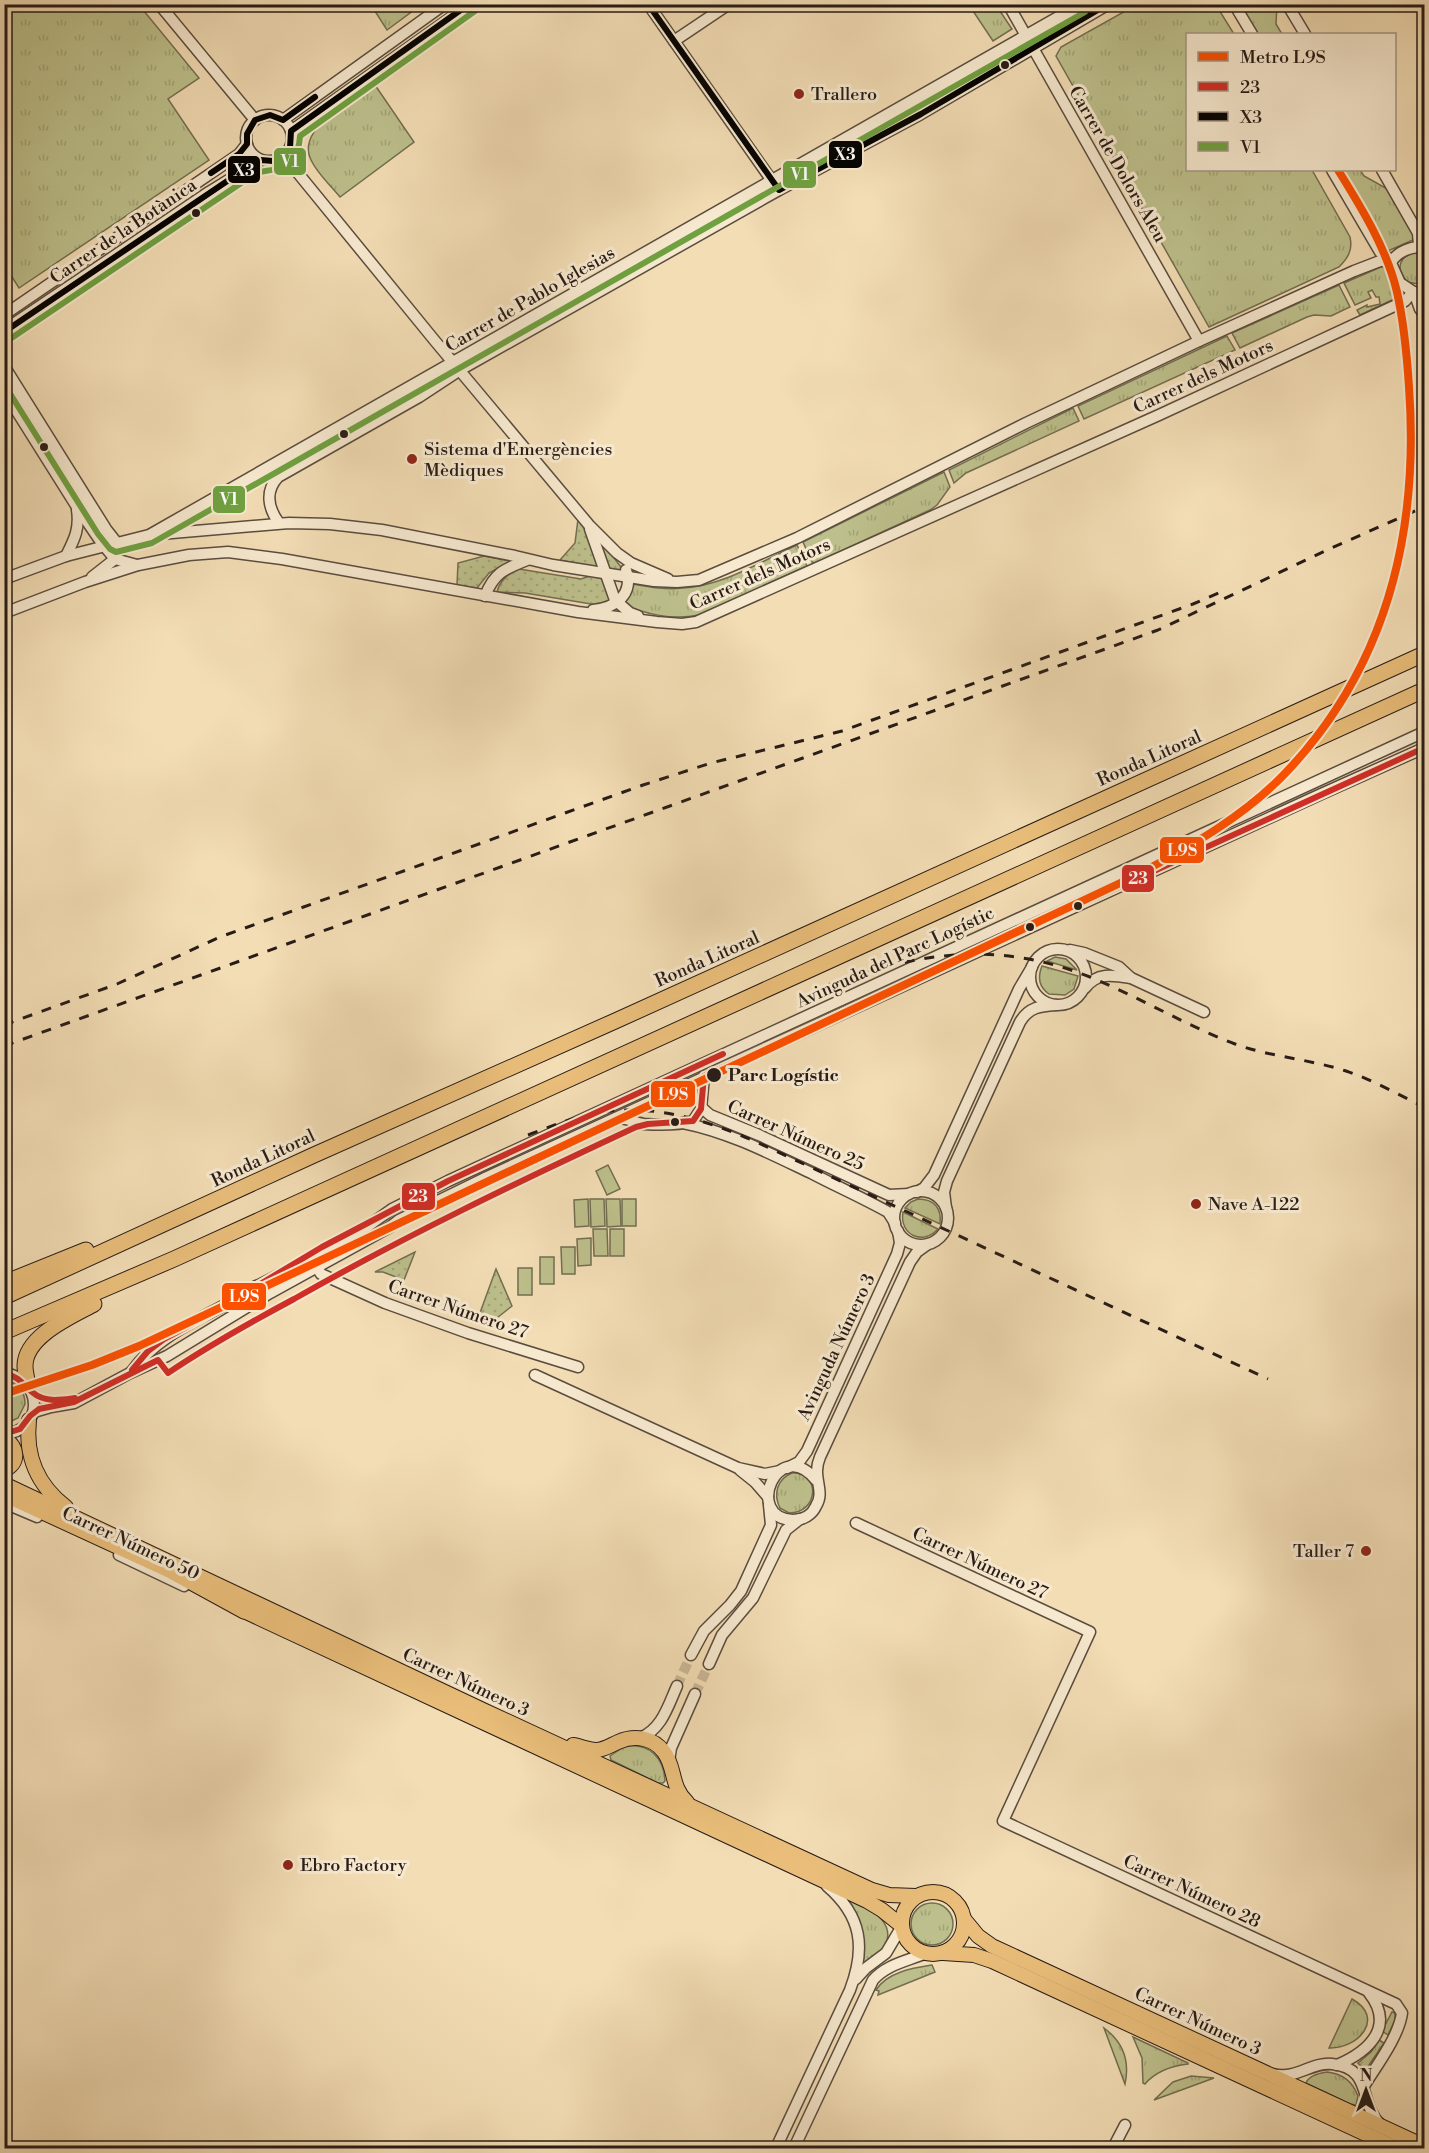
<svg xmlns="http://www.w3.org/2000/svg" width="1429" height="2153" font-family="'Libre Bodoni',serif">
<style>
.grass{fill:url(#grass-tufts);stroke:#726e51;stroke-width:1.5}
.garden{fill:url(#garden-dots);stroke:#726e51;stroke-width:1.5}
.pitch{fill:#bdc08c;stroke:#726e51;stroke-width:1.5}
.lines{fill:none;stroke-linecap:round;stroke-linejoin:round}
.minor-tunnel{stroke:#cab695;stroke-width:10;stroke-dasharray:10 5;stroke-linecap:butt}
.minor-casing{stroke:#5a4c3e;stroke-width:13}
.major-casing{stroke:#271b16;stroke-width:16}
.highway-casing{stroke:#271b16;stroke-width:17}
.minor{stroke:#f7e9cf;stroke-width:10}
.major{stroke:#eabe7a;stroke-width:14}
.highway{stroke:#eabe7a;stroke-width:15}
.rail{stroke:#271b16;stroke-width:3;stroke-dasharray:10 10;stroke-linecap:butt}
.bus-1-casing{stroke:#f7e9cf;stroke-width:10}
.bus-2-casing{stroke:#f7e9cf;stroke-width:10}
.bus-3-casing{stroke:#f7e9cf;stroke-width:10}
.bus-1{stroke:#d02e26;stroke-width:6}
.bus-2{stroke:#000;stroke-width:6}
.bus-3{stroke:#6fa140;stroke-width:6}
.metro-1-casing{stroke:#f7e9cf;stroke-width:12}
.metro-1{stroke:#fe5000;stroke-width:8}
.bus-dot{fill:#271b16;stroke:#f7e9cf;stroke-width:2}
.poi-dot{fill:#8f2418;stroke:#f7e9cf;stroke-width:2}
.labels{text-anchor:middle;stroke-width:6;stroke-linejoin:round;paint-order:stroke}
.poi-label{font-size:18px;fill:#271b16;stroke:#f7e9cf;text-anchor:start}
.street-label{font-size:18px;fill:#271b16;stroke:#f7e9cf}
.stop-label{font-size:18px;font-weight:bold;fill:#271b16;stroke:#f7e9cf;text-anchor:start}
.line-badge{stroke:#f7e9cf;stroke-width:2}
.badge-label{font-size:16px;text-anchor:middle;font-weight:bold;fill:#fff}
</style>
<defs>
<pattern id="grass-tufts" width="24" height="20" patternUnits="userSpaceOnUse" patternTransform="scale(1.5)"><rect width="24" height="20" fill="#bdc08c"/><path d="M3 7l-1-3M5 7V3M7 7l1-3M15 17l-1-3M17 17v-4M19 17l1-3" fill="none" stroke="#a2a478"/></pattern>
<pattern id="garden-dots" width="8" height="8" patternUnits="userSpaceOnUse" patternTransform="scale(1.5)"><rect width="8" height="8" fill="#bdc08c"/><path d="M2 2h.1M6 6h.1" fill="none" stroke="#a2a478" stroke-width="1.8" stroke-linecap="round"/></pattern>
</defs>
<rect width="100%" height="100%" fill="#f3ddb5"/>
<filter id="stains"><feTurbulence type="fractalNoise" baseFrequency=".00333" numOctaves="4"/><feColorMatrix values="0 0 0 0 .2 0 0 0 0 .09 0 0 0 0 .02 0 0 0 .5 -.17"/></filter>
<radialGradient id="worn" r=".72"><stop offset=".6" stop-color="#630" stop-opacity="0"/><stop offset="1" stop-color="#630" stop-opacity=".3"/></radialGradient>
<g class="grass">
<path d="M 4,5 L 139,5 L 199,78 L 168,99 L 209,160 L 19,288 L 5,266 L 4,65 L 7,63 L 4,58 Z"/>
<path d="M 371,5 L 410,5 L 414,10 L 387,30 Z"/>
<path d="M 969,5 L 996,5 L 1012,29 L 993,41 Z"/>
<path d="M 1136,5 L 1216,5 L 1234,34 L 1188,34 L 1188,170 L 1312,170 L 1350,237 C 1353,250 1348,258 1339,267 L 1209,327 L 1056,56 L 1061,47 Z"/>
<path d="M 1240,5 L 1277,5 L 1276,24 L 1282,34 L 1258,34 Z"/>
<path d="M 375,85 L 414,142 L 340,197 C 330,185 317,173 311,160 C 295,128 354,99 375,85 Z"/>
<path d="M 1337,170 L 1360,170 L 1364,176 L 1391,191 L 1415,234 L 1413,240 L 1388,251 L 1385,249 Z"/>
<path d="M 1415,252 L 1424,255 L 1424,282 L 1419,284 L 1407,282 L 1400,272 C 1399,260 1404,256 1415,252 Z"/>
<path d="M 1383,266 L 1395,285 L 1405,294 L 1360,315 L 1357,310 L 1367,305 L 1367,307 L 1380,304 L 1379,297 L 1376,297 L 1372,290 L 1368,292 L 1371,298 L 1355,305 L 1344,283 Z"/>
<path d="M 1339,285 L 1350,307 L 1331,316 L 1314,315 L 1307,317 L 1240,348 L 1232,333 Z"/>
<path d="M 1227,336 L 1235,350 L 1084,419 L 1078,406 Z"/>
<path d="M 1073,408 L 1079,421 L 966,473 L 954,483 L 949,470 Z"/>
<path d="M 944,472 L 950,487 L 937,505 L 930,510 L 813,564 L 803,542 Z"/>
<path d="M 797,545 L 807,566 L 699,615 C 673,620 645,615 622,603 L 632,584 C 649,587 665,590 683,588 C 723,586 762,561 797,545 Z"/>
<path d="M 1055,957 L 1066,959 L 1077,970 L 1047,961 Z"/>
<path d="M 1042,966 L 1078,976 L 1074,989 L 1065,995 L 1049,994 C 1039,987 1037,978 1042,966 Z"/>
<path d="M 918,1199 C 934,1199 942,1208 940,1224 L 905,1208 L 911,1202 Z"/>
<path d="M 903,1212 L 938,1229 C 923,1246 899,1235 903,1212 Z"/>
<path d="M 4,1381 C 18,1383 25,1391 25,1404 L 18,1418 L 5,1424 Z"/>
<path d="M 792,1473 C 821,1472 819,1513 789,1513 L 780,1508 C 773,1494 777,1479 792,1473 Z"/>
<path d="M 625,1746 C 649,1743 664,1757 665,1781 L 663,1783 L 658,1783 L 611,1760 L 610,1756 Z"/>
<path d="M 846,1899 C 865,1904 899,1922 884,1947 C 880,1954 869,1960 862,1965 Z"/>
<circle cx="932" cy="1924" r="21"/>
<path d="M 932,1965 L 935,1972 L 878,1995 L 879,1991 L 876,1990 C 887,1972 913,1968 932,1965 Z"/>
<path d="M 1352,1999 C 1386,2018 1358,2049 1329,2048 Z"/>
<path d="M 1392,2012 L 1395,2013 L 1395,2020 L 1388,2035 L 1382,2031 Z"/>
<path d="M 1104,2028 C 1123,2042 1130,2061 1125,2084 Z"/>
<path d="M 1133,2037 L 1188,2063 L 1188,2064 C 1171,2066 1156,2071 1145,2084 L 1143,2083 L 1142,2058 Z"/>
<path d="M 1379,2040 L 1384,2043 L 1365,2071 L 1358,2063 L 1371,2052 Z"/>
<path d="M 1327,2072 C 1343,2074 1352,2081 1358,2096 L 1356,2105 L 1350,2104 L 1306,2083 C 1309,2075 1320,2073 1327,2072 Z"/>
<path d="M 1191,2076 L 1214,2078 L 1154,2100 L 1173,2082 Z"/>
</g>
<g class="garden">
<path d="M 13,393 L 20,400 L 83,499 L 79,501 Z"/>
<path d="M 578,519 L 585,529 L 599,568 L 560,560 L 575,543 Z"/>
<path d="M 598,537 L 624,571 L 608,569 Z"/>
<path d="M 484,556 L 511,561 L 489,573 L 477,588 L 457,585 L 458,563 Z"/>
<path d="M 519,569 L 581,579 L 590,576 L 604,579 L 613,602 L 597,605 L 525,593 L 497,592 C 500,580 508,574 519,569 Z"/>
<path d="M 415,1252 L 404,1280 L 383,1272 L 375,1272 Z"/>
<path d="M 496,1269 L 512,1306 L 488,1325 L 477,1321 Z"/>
</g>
<g class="pitch">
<path d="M 608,1165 L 620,1189 L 607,1195 L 596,1171 Z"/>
<path d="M 588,1199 L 589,1226 L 575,1227 L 574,1200 Z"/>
<path d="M 604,1199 L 605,1226 L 591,1227 L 590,1199 Z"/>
<path d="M 620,1199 L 621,1226 L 607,1227 L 606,1199 Z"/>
<rect x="622" y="1199" width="14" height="27"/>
<path d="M 593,1229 L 607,1229 L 608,1256 L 594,1256 Z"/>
<rect x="610" y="1229" width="14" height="27"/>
<path d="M 591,1238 L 591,1265 L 578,1266 L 577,1239 Z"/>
<path d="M 561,1247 L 575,1247 L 575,1274 L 562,1274 Z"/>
<rect x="540" y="1257" width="14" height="27"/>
<rect x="518" y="1268" width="14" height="27"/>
</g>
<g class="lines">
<g class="minor-tunnel">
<path d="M 677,1686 L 691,1655"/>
<path d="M 695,1694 L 709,1664"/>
</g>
<defs>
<g id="minor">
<path d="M 159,4 L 255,120"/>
<path d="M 648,4 L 775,185"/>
<path d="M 1008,4 L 1199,341"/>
<path d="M 1234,4 L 1252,34"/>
<path d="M 1287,4 L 1305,34"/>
<path d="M 674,41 L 729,4"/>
<circle cx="269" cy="138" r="23"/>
<path d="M 283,120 L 445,4"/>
<path d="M 291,131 L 470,4"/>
<path d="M 284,156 L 435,341 L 589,525 L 617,553 L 631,563 L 668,579"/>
<path d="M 1332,170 L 1380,252 L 1392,261"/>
<path d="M 1382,170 L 1418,233 L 1419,246"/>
<path d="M 1424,248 C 1413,245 1396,252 1391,263 L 1400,283 L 1415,293 L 1424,291"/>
<path d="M 1414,292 L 1420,309 L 1424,314"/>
<path d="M 4,315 L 239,154 L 247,144"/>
<path d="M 4,332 L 12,325 L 209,192 L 261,160"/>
<path d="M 4,366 L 106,529 L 117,543 L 115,559 L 92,577"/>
<path d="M 4,391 L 77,507 L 101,542 L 115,559 L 137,565"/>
<path d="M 279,523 C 268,508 265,491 278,477 L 419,397 L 460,370 L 779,190 L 921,114 L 1109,4"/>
<path d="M 590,529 L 615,600 L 630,613 L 638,616"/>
<path d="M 151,534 L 1081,4"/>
<path d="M 66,556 C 74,540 80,529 77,510"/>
<path d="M 4,579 L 66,556 L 149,535 L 289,523 L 330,524 L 382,530 L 515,556 L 553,565 L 654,581 L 677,582 L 699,580 L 797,538 L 1026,423 L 1199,341 L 1354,271 L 1380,261 L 1391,261"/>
<path d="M 485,596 C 494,573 504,569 527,560"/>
<path d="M 593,610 C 616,608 634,594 626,570"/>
<path d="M 4,613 L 85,582 L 138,565 L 189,555 L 228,552 L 282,559 L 578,612 L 657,622 L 682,624 L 696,622 L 1159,415 L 1405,301 L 1413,292"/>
<circle cx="1058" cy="977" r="28"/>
<path d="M 1070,950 L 1084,953 L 1119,967 L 1131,978 L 1204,1012"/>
<path d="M 1085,988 C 1097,972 1113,975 1131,978"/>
<path d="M 701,1107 L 710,1115 L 759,1135 L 889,1195 L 909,1194"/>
<path d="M 616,1118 C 627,1117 634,1123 644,1124 C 659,1125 679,1125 693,1121 L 701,1109 L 704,1076"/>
<path d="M 683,1123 C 729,1132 771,1154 813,1174 C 838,1187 863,1198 888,1212 L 895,1223"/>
<circle cx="921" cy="1218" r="27"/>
<path d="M 917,1192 L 924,1188 L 934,1175 L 1019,989 L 1032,967"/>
<path d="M 946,1208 L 944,1192 L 947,1181 L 1020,1022 C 1029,1007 1040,1006 1056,1005"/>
<path d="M 314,1263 L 321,1274 L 385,1303 L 468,1333 L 578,1367"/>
<path d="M 251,1289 L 304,1262 L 314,1263 L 322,1252 L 364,1229 L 392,1209 L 448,1181 L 1424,732"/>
<path d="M 132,1371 C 162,1329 215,1315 256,1286"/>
<path d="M 4,1373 C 44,1379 44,1431 4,1434"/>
<path d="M 535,1375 L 738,1468 L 765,1474 L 780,1471"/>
<path d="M 34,1412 L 51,1407 L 74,1403 L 130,1373 L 167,1356 L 270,1293 L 390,1227 L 399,1220 L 487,1177 L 1319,795 L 1424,748"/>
<path d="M 787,1468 L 799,1462 L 807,1451 L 897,1254 L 900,1243 L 898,1231"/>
<path d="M 740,1470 L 755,1482 L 768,1497"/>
<path d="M 816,1480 C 778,1434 743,1518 793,1520 C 803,1520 812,1515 816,1506 C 826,1490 811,1478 820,1457 L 910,1262 L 917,1252 L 928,1244"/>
<path d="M 4,1503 L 37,1517"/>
<path d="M 856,1523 L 1090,1632 L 1003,1821 L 1396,2004 L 1402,2013 C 1399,2036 1377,2065 1364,2086"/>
<path d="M 119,1555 L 184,1586"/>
<path d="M 691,1655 L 704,1631 L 730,1605 L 741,1591 L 771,1525 L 769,1505"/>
<path d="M 709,1664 L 722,1635 L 753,1598 L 786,1530 L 800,1519"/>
<path d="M 640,1738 C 662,1729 668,1706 677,1686"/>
<path d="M 669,1761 L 671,1748 L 695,1694"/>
<path d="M 856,1979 L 866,1968 L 886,1953 L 902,1926"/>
<path d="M 1337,2065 C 1368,2052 1396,2027 1369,1993"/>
<path d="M 1273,2074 C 1297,2080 1310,2062 1332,2064 C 1374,2068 1358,2105 1381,2125"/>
<path d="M 776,2148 L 850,1990 C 866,1948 862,1916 827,1886"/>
<path d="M 794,2148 L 873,1980 C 887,1964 908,1961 926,1953"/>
<path d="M 1113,2148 L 1125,2125"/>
</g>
<g id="major">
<path d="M 29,1420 C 25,1456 37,1485 66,1507"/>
<path d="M 4,1438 C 18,1447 20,1463 4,1470"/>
<path d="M 4,1484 L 483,1710 L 872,1890 L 889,1895 L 916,1896"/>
<path d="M 244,1611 L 867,1901 L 882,1910 L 902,1926"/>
<path d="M 573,1745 C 580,1746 588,1750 596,1750 C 604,1750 611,1745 618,1742 C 634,1735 653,1737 664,1752 C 676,1768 670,1786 687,1802"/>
<circle cx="933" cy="1923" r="31"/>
<path d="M 964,1919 L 978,1936 L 992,1946 L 1424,2146"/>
<path d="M 943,1953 L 974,1955 L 992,1961 L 1396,2148"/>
</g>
<g id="highway">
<path d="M 4,1283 L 86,1250"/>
<path d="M 4,1297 L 314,1155 L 613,1022 L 1424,654"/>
<path d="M 4,1332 L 174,1259 L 1424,690"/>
<path d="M 28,1385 C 27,1379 25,1372 25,1366 C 25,1336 72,1316 94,1304"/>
<path d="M 4,1494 L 169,1570 L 244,1611"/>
</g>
</defs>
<use href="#minor" class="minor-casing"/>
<use href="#major" class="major-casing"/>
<use href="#highway" class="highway-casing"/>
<use href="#minor" class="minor"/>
<use href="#major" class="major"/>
<use href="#highway" class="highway"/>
<g class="rail">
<path d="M 828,985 C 919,952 997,940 1090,977 C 1139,997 1185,1025 1235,1044 C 1271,1057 1309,1059 1346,1071 C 1373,1080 1399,1095 1424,1107"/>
<path d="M 4,1025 L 117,984 L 220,937 L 643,785 L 711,763 L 842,731 L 1193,604 L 1223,591"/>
<path d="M 4,1046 L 1158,630 L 1327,550 L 1424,507"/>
<path d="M 528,1135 C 549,1127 569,1119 590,1114 C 646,1102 701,1118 752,1140 L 1268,1379"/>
</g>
<defs>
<g id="bus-1">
<path d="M 132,1370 L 148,1351 L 164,1339 L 205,1317 L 322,1247 L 448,1181 L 723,1054"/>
<path d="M 4,1373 C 18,1376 23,1384 32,1392 C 45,1403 60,1400 75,1398"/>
<path d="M 4,1434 L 20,1429 L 30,1416 L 39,1409 L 74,1402 L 158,1360 L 168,1373 C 208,1346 251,1322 294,1299 C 405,1236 520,1181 636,1127 L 648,1124 L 693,1121 L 701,1109 L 704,1076 L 1424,748"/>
</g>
<g id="bus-2">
<path d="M 648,4 L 779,190 L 921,114 L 1108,4"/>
<path d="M 211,173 L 239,154 L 247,144 L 247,134 L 255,120 L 270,115 L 283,120 L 315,97"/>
<path d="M 4,332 L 248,167 L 261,160 L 273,161 L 283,156 L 290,148 L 291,131 L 469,4"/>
</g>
<g id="bus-3">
<path d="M 10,339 L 253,175 C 263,169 266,172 276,169 C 294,164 299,152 300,136 L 475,11"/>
<path d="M 4,384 L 98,534 L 110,549 L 116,552 L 152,543 L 1085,12"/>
</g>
</defs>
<use href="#bus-1" class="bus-1-casing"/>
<use href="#bus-2" class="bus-2-casing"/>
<use href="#bus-3" class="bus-3-casing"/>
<use href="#bus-1" class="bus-1"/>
<use href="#bus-2" class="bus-2"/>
<use href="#bus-3" class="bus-3"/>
<defs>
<path id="metro-1" d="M 4,1394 L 92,1365 L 139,1346 L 1133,877 C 1190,847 1249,814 1292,766 C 1389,660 1419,527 1409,387 C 1407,356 1404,323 1397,292 C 1387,249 1361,207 1338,170"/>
</defs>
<use href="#metro-1" class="metro-1-casing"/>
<use href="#metro-1" class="metro-1"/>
</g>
<g class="bus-dot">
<circle cx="1005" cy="65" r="5"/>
<circle cx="196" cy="213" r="5"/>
<circle cx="344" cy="434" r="5"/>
<circle cx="44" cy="447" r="5"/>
<circle cx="1078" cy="906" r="5"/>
<circle cx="1030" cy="927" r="5"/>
<circle cx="714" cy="1075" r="8"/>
<circle cx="675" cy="1122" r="5"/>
</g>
<g class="poi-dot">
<circle cx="799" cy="94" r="6"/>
<circle cx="412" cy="459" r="6"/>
<circle cx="1196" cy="1204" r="6"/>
<circle cx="1366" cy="1551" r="6"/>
<circle cx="288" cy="1865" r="6"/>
</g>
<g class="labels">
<g class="poi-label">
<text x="811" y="100">Trallero</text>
<text x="424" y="455">Sistema d'Emergències<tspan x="424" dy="21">Mèdiques</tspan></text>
<text x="1208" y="1210">Nave A-122</text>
<text x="1354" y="1557" text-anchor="end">Taller 7</text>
<text x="300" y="1871">Ebro Factory</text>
</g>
<g class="street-label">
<text transform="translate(1118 164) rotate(60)" y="6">Carrer de Dolors Aleu</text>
<text transform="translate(123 231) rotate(-34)" y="6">Carrer de la Botànica</text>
<text transform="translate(530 299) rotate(-30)" y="6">Carrer de Pablo Iglesias</text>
<text transform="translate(1203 376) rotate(-25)" y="6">Carrer dels Motors</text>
<text transform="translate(760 574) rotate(-24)" y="6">Carrer dels Motors</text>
<text transform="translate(1149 758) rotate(-24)" y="6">Ronda Litoral</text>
<text transform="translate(895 957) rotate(-25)" y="6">Avinguda del Parc Logístic</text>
<text transform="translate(707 959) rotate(-24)" y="6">Ronda Litoral</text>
<text transform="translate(796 1135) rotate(24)" y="6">Carrer Número 25</text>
<text transform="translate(263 1158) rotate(-25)" y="6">Ronda Litoral</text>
<text transform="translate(458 1309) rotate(19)" y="6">Carrer Número 27</text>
<text transform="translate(836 1347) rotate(-65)" y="6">Avinguda Número 3</text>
<text transform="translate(131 1543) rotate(25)" y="6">Carrer Número 50</text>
<text transform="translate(980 1563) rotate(25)" y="6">Carrer Número 27</text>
<text transform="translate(466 1682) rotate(25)" y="6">Carrer Número 3</text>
<text transform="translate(1192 1891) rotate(25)" y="6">Carrer Número 28</text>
<text transform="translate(1198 2021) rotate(25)" y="6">Carrer Número 3</text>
</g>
<g class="stop-label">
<text x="728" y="1081">Parc Logístic</text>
</g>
</g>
<g class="line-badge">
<rect x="828" y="140" width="35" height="29" rx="6" fill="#000"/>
<rect x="273" y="147" width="34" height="29" rx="6" fill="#6fa140"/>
<rect x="227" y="155" width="34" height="29" rx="6" fill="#000"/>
<rect x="782" y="160" width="35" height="29" rx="6" fill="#6fa140"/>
<rect x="212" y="485" width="34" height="29" rx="6" fill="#6fa140"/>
<rect x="1159" y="836" width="46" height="28" rx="6" fill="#fe5000"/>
<rect x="1121" y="864" width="34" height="29" rx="6" fill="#d02e26"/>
<rect x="650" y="1080" width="46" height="28" rx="6" fill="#fe5000"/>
<rect x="401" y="1182" width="35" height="29" rx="6" fill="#d02e26"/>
<rect x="221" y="1282" width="46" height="29" rx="6" fill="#fe5000"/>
</g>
<g class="badge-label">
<text x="845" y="160">X3</text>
<text x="290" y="167">V1</text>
<text x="244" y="176">X3</text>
<text x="800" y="180">V1</text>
<text x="229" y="505">V1</text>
<text x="1182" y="856">L9S</text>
<text x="1138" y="884">23</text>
<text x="673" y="1100">L9S</text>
<text x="418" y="1202">23</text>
<text x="244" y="1302">L9S</text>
</g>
<rect width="1429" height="2153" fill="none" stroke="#f3ddb5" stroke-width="24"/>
<rect x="6" y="6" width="1417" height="2141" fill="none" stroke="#271b16" stroke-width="3"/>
<rect x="12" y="12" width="1405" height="2129" fill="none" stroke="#271b16" stroke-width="1.5"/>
<rect x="1186" y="33" width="210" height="138" fill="#f7e9cf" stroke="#a49785" stroke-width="1.5"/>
<rect x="1198" y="52" width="30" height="9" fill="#fe5000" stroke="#a49785" stroke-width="1.5"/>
<text x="1240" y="63" font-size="18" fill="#271b16">Metro L9S</text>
<rect x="1198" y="82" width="30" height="9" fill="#d02e26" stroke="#a49785" stroke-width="1.5"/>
<text x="1240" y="93" font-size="18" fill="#271b16">23</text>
<rect x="1198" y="112" width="30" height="9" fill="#000000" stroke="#a49785" stroke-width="1.5"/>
<text x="1240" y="123" font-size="18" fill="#271b16">X3</text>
<rect x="1198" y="142" width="30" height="9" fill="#6fa140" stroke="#a49785" stroke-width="1.5"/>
<text x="1240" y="153" font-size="18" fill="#271b16">V1</text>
<g transform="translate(1366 2090)" stroke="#f7e9cf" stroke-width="4.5" paint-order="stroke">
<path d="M0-4.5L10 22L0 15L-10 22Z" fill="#271b16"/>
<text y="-9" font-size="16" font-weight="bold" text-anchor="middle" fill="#271b16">N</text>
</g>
<rect width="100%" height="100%" filter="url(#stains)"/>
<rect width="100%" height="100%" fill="url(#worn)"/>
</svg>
